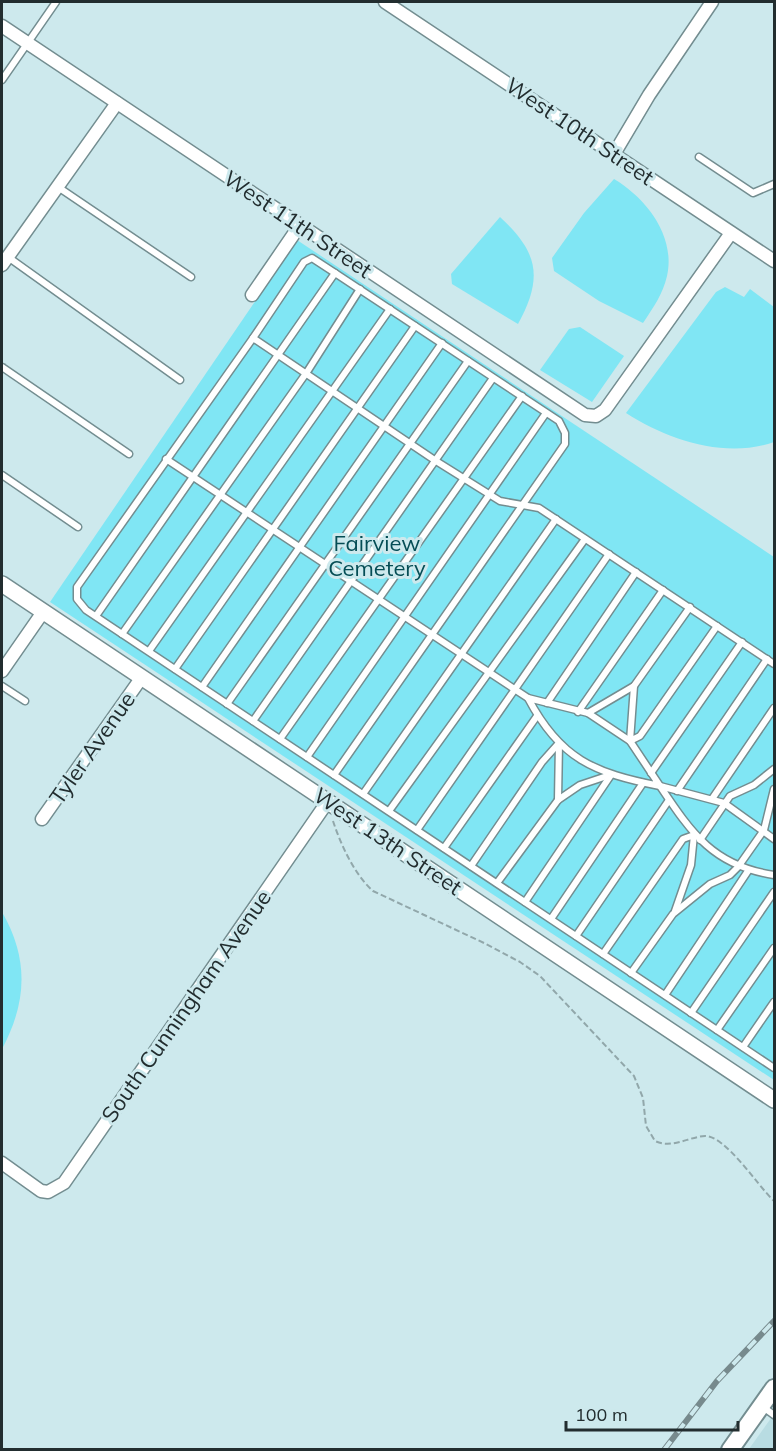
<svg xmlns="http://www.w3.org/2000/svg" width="776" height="1451" font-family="Mulish,sans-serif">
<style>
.built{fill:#b8dce2}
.green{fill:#80e6f4}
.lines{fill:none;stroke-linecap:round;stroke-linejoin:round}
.service-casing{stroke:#738d90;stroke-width:9}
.minor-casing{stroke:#738d90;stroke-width:15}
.tertiary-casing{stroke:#738d90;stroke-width:18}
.secondary-casing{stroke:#738d90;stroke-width:20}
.path{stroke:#91a7aa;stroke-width:2;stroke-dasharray:6 3;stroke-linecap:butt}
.service{stroke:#fff;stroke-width:6}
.minor{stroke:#fff;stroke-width:12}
.tertiary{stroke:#fff;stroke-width:15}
.secondary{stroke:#fff;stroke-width:16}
.rail-casing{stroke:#778a8d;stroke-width:6}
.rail{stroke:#cde9ed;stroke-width:4;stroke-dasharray:11;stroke-linecap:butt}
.labels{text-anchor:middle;stroke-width:6;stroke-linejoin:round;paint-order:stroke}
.street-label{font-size:22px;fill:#222d2f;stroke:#cde9ed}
.park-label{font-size:22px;fill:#054d55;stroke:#cde9ed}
</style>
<rect width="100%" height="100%" fill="#cde9ed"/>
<path class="built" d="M 774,1414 L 774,1449 L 749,1449 Z"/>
<g class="green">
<path d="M 614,179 C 646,198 676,236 667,276 C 663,294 653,308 643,323 L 599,301 L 554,271 L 552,258 L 584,213 Z"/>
<path d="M 500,217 C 539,253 543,278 518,324 L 452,284 L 451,274 Z"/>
<path d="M 297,240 L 774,557 L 774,1080 L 50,602 Z"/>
<path d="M 725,287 L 744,297 L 750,289 L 774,307 L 774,442 C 725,459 668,440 626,413 L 716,292 Z"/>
<path d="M 580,327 L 624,356 L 592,402 L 540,370 L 569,329 Z"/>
<path d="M 2,912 C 29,959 27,1002 2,1049 Z"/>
</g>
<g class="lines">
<defs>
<g id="service">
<path d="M 2,80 L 56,2"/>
<path d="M 699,157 L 753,193 L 774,184"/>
<path d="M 58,187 L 191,277"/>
<path d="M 8,257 L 180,380"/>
<path d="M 253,338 L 304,262 L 312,258 L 335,273"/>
<path d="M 2,367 L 129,454"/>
<path d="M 166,459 L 528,698"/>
<path d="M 2,475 L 78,527"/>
<path d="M 690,607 L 634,686 L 630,741 L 640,736 L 717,626"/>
<path d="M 96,616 L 335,273 L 559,421 L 565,433 L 565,444 L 334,775"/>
<path d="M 122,634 L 307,372 L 360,289"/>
<path d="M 149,651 L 390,309"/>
<path d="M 774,664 L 539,508 L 500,501 L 436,461 L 253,338 L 77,587 L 77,599 L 86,610 L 774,1068"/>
<path d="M 175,669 L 415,326"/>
<path d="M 2,686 L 25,701"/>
<path d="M 202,687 L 442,343"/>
<path d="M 528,698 L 588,713 L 630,741 L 660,786 C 594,773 560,759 528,698 Z"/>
<path d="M 547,703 L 636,572"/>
<path d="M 227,704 L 468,361"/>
<path d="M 578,712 L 663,590"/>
<path d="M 588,713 L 634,686"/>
<path d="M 253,721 L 493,378"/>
<path d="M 280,739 L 522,396"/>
<path d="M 307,757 L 546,413"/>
<path d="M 651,773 L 742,642"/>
<path d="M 677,791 L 767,659"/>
<path d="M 363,794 L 556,519"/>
<path d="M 712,799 L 774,708"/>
<path d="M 558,800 L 559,743"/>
<path d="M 389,811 L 585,539"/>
<path d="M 417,830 L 609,554"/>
<path d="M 774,839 L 724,803 L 660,786 C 692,834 714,866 774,875"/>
<path d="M 700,840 L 730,796 L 754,785 L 774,769"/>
<path d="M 444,848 L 537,716"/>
<path d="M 471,866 L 542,762 L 559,743"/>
<path d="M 497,883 L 558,800 L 580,785 L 610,775"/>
<path d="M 525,902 L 611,775"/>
<path d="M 551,919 L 643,783"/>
<path d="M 576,936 L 669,800"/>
<path d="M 603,954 L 683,839 L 694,835 L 691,865 L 675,911"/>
<path d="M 631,973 L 673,914 L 710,884 L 730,875 L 738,867 L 764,830 L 774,789"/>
<path d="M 665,995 L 748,871"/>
<path d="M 691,1013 L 774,892"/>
<path d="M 717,1030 L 774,948"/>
<path d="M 743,1047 L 774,1002"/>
<path d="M 763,1407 L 774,1415"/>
</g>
<g id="minor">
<path d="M 385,2 L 774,261"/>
<path d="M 2,26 L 585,415 L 596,416 L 605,410 L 731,233"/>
<path d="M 614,154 L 649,95 L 712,2"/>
<path d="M 2,265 L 117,103"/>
<path d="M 252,295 L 300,225"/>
<path d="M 2,671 L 43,612"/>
<path d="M 42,819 L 142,677"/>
<path d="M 2,1163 L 41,1191 L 48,1192 L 64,1183 L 328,801"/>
</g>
<path id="tertiary" d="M 2,584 L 774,1100"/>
<path id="secondary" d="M 730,1450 L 774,1388"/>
</defs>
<use href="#service" class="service-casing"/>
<use href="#minor" class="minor-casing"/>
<use href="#tertiary" class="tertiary-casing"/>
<use href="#secondary" class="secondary-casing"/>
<path class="path" d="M 333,821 C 341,845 354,874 373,891 L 484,943 L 520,962 L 540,976 L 634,1076 L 643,1098 L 646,1126 L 655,1141 C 672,1149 688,1137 705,1136 C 726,1136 757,1185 774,1201"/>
<use href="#service" class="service"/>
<use href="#minor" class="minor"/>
<use href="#tertiary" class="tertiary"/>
<use href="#secondary" class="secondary"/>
<defs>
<path id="rail" d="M 664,1450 L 717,1381 L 774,1321"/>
</defs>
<use href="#rail" class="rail-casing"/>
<use href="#rail" class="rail"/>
</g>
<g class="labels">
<g class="street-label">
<text transform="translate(580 131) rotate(34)" y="8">West 10th Street</text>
<text transform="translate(298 224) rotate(34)" y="8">West 11th Street</text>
<text transform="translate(92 748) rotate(-55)" y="8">Tyler Avenue</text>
<text transform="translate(388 841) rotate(34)" y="8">West 13th Street</text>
<text transform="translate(186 1006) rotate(-55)" y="8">South Cunningham Avenue</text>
</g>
<g class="park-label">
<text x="377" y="551">Fairview<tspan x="377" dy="25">Cemetery</tspan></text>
</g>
</g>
<rect width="776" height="1451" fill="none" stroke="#222d2f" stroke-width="6"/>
<path d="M566 1421v9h172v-9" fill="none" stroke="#222d2f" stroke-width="3"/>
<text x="575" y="1421" font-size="18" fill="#222d2f" stroke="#cde9ed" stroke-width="4.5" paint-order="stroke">100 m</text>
</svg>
